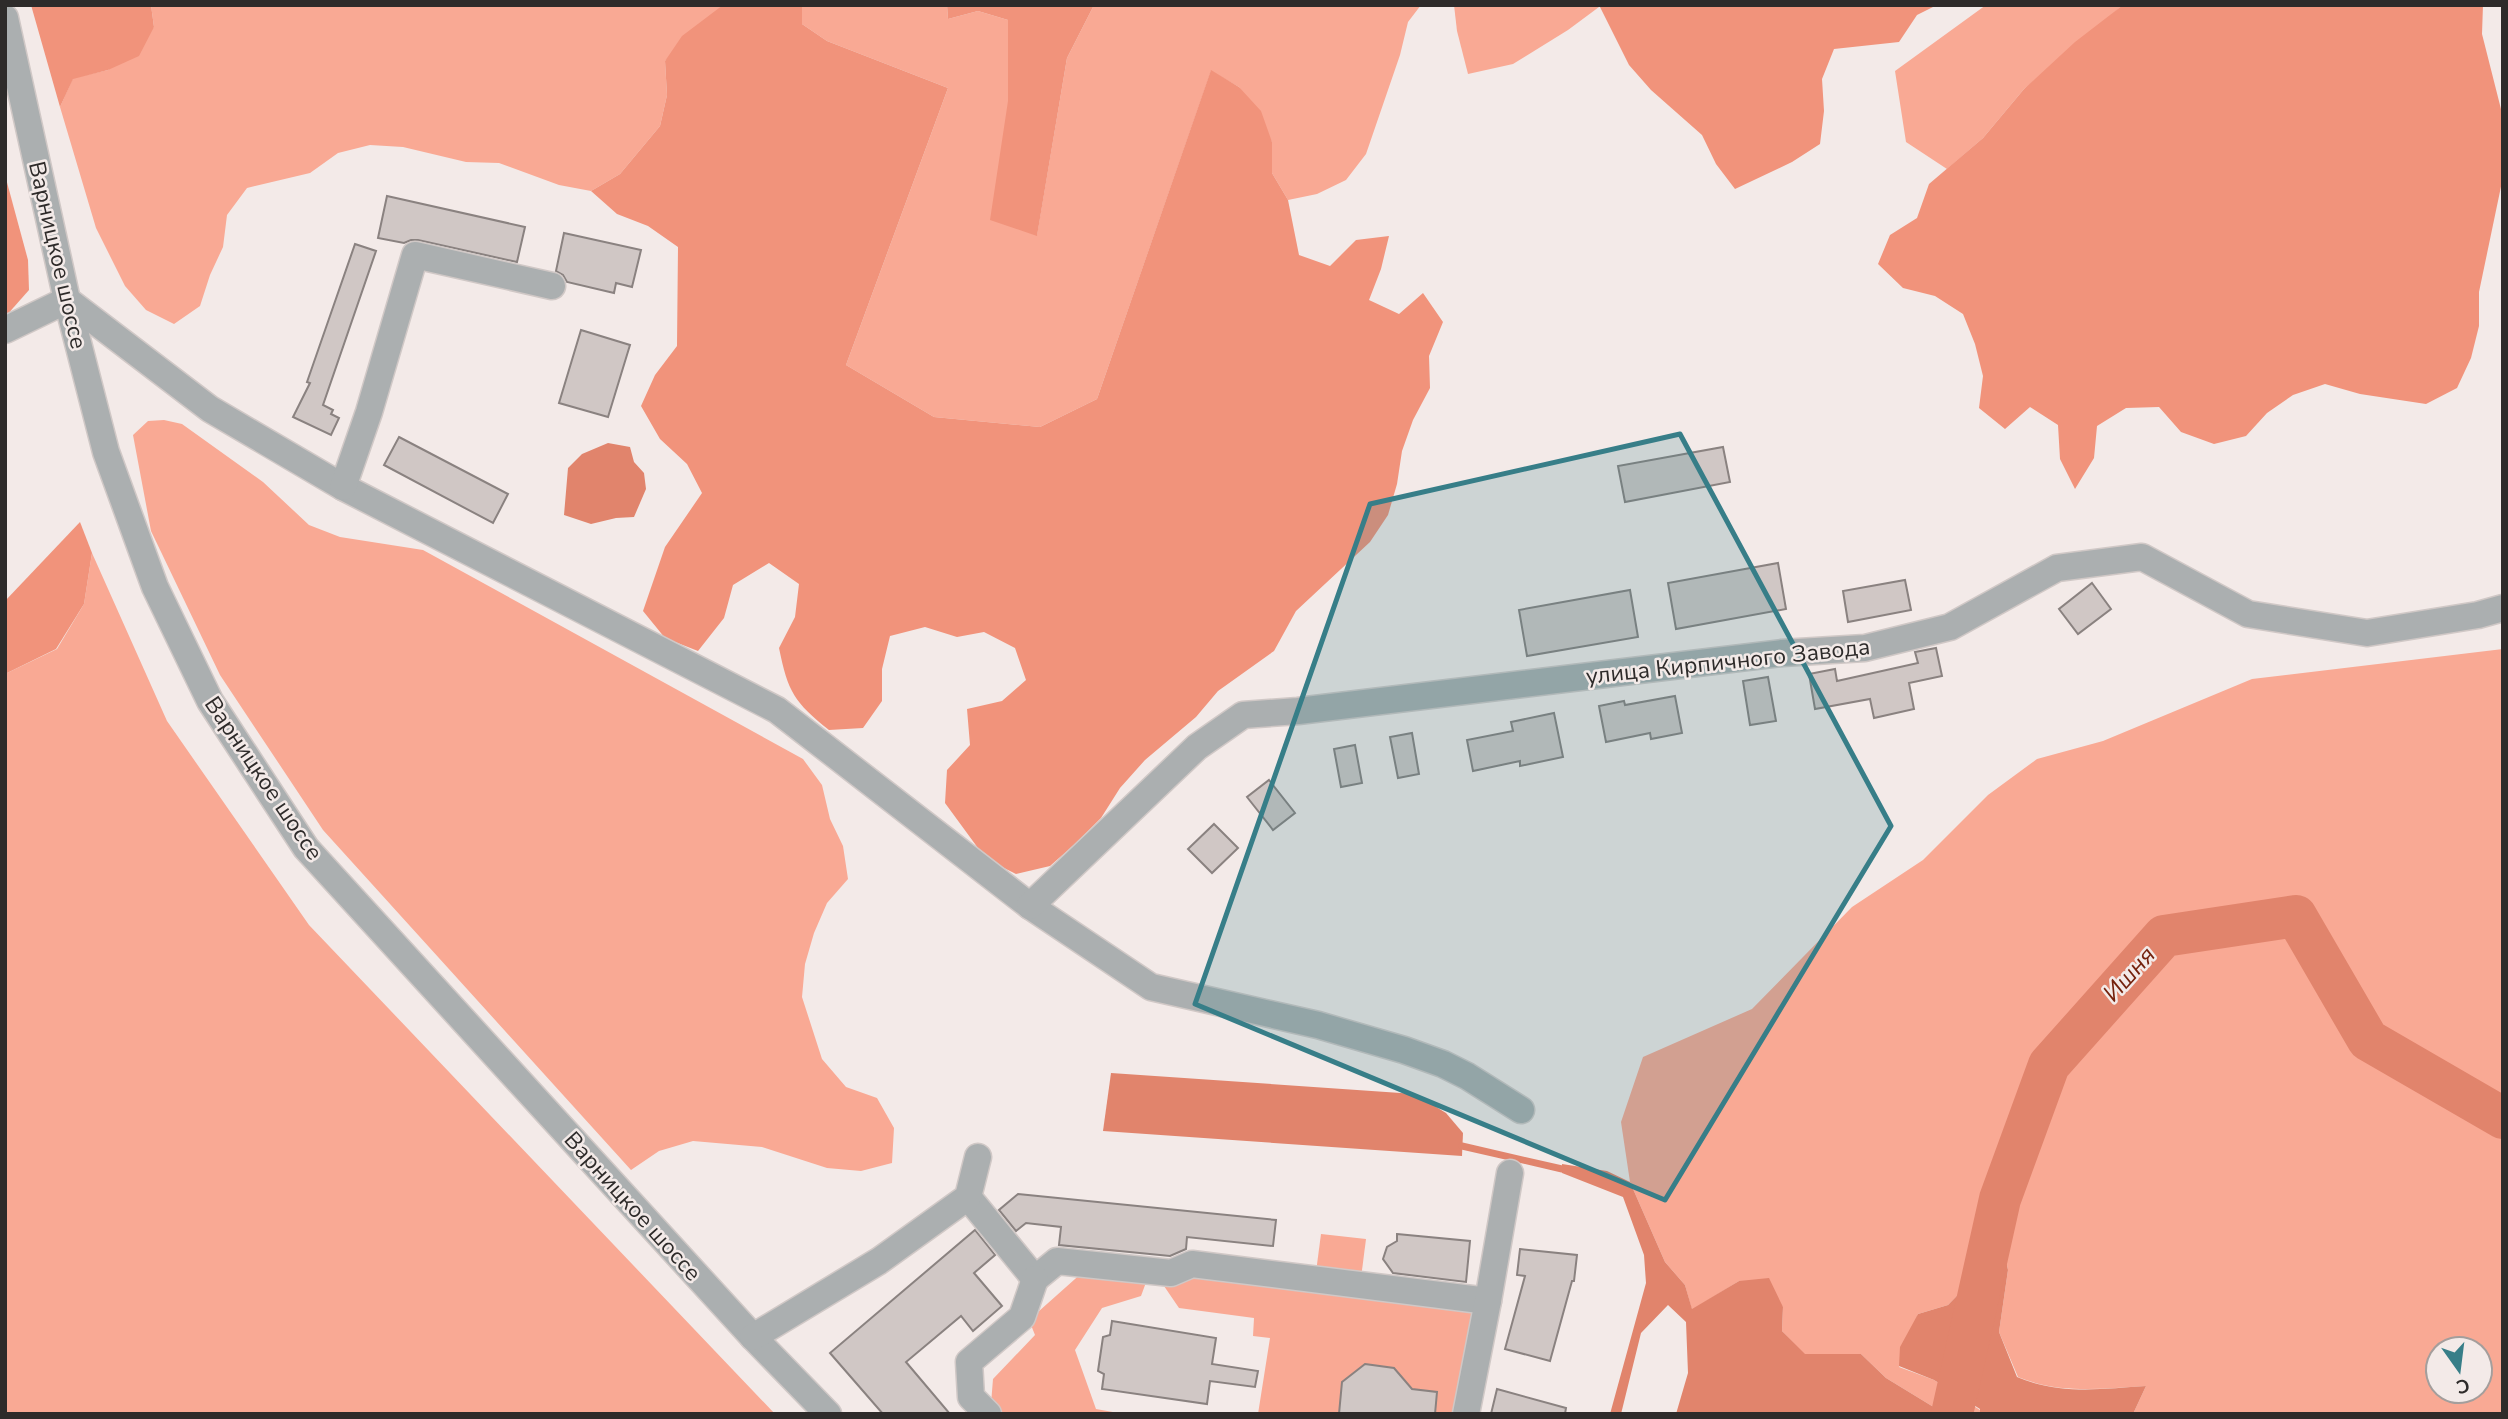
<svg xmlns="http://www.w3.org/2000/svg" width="2508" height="1419" font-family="'Nunito Sans',sans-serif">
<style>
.green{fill:#f9a994;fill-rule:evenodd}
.forest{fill:#f1937b}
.water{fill:#e1846c}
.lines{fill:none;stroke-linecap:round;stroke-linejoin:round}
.stream{stroke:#e1846c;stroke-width:7}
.river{stroke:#e1846c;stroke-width:42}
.building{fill:#d0c7c5;stroke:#8a8280;stroke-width:2}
.minor-casing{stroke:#d0c8c6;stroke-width:29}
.minor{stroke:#abafb0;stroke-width:26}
.marked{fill:#377e88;fill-opacity:0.2;stroke:#377e88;stroke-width:5;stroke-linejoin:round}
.labels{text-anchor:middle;stroke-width:5;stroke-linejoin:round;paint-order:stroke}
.street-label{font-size:23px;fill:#2e2b2a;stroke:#f3eae8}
.water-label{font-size:24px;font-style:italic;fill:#75220d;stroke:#f3eae8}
</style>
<rect width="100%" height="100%" fill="#f3eae8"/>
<g class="green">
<path d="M 151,5 L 723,5 L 665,61 L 667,95 L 660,126 L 620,174 L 591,191 L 559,185 L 499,163 L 466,162 L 403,147 L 370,145 L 338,153 L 310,173 L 247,188 L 227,215 L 223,247 L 210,275 L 200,306 L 174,324 L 146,310 L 125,286 L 96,228 L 60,107 L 73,78 L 108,70 L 154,27 Z"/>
<path d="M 802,5 L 947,5 L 948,19 L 978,11 L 1008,20 L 1008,101 L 1037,235 L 1067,58 L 1094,5 L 1421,5 L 1408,22 L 1400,55 L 1366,154 L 1346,180 L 1317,194 L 1288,200 L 1272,173 L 1272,142 L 1239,87 L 1211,71 L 1097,399 L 1040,427 L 934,417 L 846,365 L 948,88 L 827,41 L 802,24 Z"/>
<path d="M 1454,5 L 1599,5 L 1599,7 L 1568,30 L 1513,64 L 1468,74 L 1457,31 Z"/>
<path d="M 1986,5 L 2123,5 L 2024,89 L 1983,138 L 1947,169 L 1906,142 L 1895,71 Z"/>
<path d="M 164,420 L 182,424 L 263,482 L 309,525 L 340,537 L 423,550 L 803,759 L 822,785 L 830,819 L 843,846 L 848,879 L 827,903 L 814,933 L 805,964 L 802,997 L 822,1059 L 846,1087 L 877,1098 L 894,1128 L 892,1163 L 861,1171 L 827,1168 L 762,1147 L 693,1141 L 659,1151 L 631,1170 L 323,830 L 220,675 L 151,531 L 133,435 L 148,421 Z"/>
<path d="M 92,553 L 167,721 L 309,925 L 775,1414 L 5,1414 L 5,674 L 57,649 L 84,604 Z"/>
<path d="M 2503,649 L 2503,1414 L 2133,1414 L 2146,1386 C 2100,1389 2060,1394 2018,1377 L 1999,1332 L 2008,1270 L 2005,1256 L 2013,1225 L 1989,1219 L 1996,1245 L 1981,1271 L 1948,1305 L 1918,1314 L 1899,1367 L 1934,1380 L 1980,1410 L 1980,1414 L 1945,1414 L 1886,1378 L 1861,1354 L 1805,1355 L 1782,1331 L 1783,1307 L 1739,1281 L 1692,1310 L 1685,1285 L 1665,1262 L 1630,1182 L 1621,1122 L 1643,1057 L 1752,1009 L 1852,907 L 1923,860 L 1988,795 L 2037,759 L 2103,741 L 2252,679 ZM 2438,1349 L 2480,1349 L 2480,1391 L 2438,1391 Z"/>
<path d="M 1321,1234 L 1366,1239 L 1361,1278 L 1316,1272 Z"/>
<path d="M 1084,1271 L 1148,1277 L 1141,1296 L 1102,1308 L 1075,1350 L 1096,1409 L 1124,1414 L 1001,1414 L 991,1404 L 993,1379 L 1035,1335 L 1029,1320 Z"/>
<path d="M 1190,1273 L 1479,1309 L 1462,1414 L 1258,1414 L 1270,1338 L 1253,1336 L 1254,1318 L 1179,1308 L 1164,1286 Z"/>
</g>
<g class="forest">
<path d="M 31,5 L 151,5 L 154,27 L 139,56 L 108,70 L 73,79 L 60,107 Z"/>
<path d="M 723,5 L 802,5 L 802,24 L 827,41 L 948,88 L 846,365 L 934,417 L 1040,427 L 1097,399 L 1211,70 L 1239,87 L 1261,111 L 1272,142 L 1272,173 L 1288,200 L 1299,255 L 1330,266 L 1356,240 L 1389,236 L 1381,269 L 1369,300 L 1399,314 L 1423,293 L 1443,322 L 1429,356 L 1430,388 L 1413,420 L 1402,451 L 1397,484 L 1388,515 L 1370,542 L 1296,611 L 1274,651 L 1218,691 L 1196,717 L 1145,760 L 1120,788 L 1101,818 L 1075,844 L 1050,866 L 1016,874 L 986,859 L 945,803 L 947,770 L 970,745 L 967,709 L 1002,701 L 1026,680 L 1015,648 L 984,632 L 957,637 L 925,627 L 890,636 L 882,669 L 882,701 L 863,728 L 829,730 C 794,702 788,692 779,648 L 795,617 L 799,584 L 769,563 L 733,585 L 724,618 L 698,651 L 665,638 L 643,611 L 665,547 L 702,493 L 687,464 L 660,439 L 641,406 L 655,375 L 677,346 L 678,247 L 648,226 L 617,214 L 591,191 L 620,174 L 660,126 L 667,95 L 665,61 L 682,36 Z"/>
<path d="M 947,5 L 1094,5 L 1067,58 L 1037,236 L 990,220 L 1008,101 L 1008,20 L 978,11 L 948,19 Z"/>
<path d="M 1599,5 L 1937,5 L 1917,15 L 1899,42 L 1834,49 L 1822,79 L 1824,111 L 1820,144 L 1792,162 L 1735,189 L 1716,164 L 1702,135 L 1651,90 L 1629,65 Z"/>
<path d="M 2123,5 L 2483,5 L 2482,34 L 2503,117 L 2503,177 L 2479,292 L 2479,326 L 2471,358 L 2457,388 L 2426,404 L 2360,394 L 2325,384 L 2293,395 L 2267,413 L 2246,436 L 2214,444 L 2181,432 L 2159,407 L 2126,408 L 2097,426 L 2094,458 L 2075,489 L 2060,459 L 2058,425 L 2030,407 L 2005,429 L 1979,408 L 1983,376 L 1975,344 L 1963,314 L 1935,296 L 1903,288 L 1878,264 L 1890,235 L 1917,218 L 1929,184 L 1983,138 L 2024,89 L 2075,42 Z"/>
<path d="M 5,175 L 28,260 L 29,290 L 6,316 Z"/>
<path d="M 80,522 L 92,553 L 84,604 L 56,649 L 5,674 L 5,601 Z"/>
</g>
<g class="water">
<path d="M 608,443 L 630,447 L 634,462 L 644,473 L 646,489 L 634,517 L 616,518 L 591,524 L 564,515 L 568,468 L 582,454 Z"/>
<path d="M 1111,1073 L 1415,1094 L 1446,1113 L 1463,1133 L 1462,1156 L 1103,1131 Z"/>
<path d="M 1562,1164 L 1607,1171 L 1630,1182 L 1665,1262 L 1685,1285 L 1692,1309 L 1739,1281 L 1769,1278 L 1783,1307 L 1782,1331 L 1805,1354 L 1861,1354 L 1886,1378 L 1945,1414 L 1676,1414 L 1688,1373 L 1686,1322 L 1668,1305 L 1641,1333 L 1621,1414 L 1610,1414 L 1646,1283 L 1644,1255 L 1623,1197 L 1562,1173 Z"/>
<path d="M 2000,1199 L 2013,1225 L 2005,1256 L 2008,1270 L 1999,1332 L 2017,1377 C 2059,1395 2102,1389 2146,1386 L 2133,1414 L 1980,1414 L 1980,1409 L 1934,1380 L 1899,1366 L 1900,1347 L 1918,1314 L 1948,1305 L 1981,1271 L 1996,1245 L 1989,1219 Z"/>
</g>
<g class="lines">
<path class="stream" d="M 1462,1146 L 1562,1169"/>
<path class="river" d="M 1952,1414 L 2000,1199 L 2049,1065 L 2164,936 L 2296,916 L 2368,1040 L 2503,1118"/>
</g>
<g class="building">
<path d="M 387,196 L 525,227 L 517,262 L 418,240 L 411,240 L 404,243 L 378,238 Z"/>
<path d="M 564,233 L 641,250 L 632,287 L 616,283 L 614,293 L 567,282 L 563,275 L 556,271 Z"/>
<path d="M 355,244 L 376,251 L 323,405 L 333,410 L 331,414 L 339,418 L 331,435 L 293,417 L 310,383 L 307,382 Z"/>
<path d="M 581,330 L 630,345 L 608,417 L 559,403 Z"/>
<path d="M 399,437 L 508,494 L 493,523 L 384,465 Z"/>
<path d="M 1723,447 L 1730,482 L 1625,502 L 1618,466 Z"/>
<path d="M 1778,563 L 1786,609 L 1676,629 L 1668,583 Z"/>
<path d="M 1905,580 L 1911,610 L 1848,622 L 1843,591 Z"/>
<path d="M 2092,583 L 2111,609 L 2078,634 L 2059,609 Z"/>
<path d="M 1630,590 L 1638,637 L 1527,656 L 1519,610 Z"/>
<path d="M 1936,648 L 1942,676 L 1909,683 L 1914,709 L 1874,718 L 1870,699 L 1815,709 L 1809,674 L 1835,669 L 1837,681 L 1918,663 L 1915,652 Z"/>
<path d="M 1768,677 L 1776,721 L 1750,725 L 1743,681 Z"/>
<path d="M 1675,696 L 1682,733 L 1651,739 L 1650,733 L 1606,742 L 1599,706 L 1624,701 L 1625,705 Z"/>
<path d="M 1554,713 L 1563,757 L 1520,766 L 1520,761 L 1473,771 L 1467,740 L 1513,731 L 1511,722 Z"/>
<path d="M 1412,733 L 1419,774 L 1398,778 L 1390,737 Z"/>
<path d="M 1355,745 L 1362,783 L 1341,787 L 1334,749 Z"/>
<path d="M 1269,780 L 1295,813 L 1273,830 L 1247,797 Z"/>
<path d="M 1214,824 L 1238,848 L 1212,873 L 1188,849 Z"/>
<path d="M 1018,1194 L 1276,1220 L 1273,1246 L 1187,1237 L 1186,1249 L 1170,1256 L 1059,1245 L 1061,1227 L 1026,1223 L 1016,1231 L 999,1210 Z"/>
<path d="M 975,1230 L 995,1255 L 974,1273 L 1002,1306 L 973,1331 L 961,1316 L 906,1362 L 950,1414 L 883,1414 L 830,1353 Z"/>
<path d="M 1397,1234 L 1470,1241 L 1466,1282 L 1393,1273 L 1383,1259 L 1387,1247 L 1397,1241 Z"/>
<path d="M 1520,1249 L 1577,1255 L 1574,1281 L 1572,1281 L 1550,1361 L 1505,1349 L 1525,1276 L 1517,1275 Z"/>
<path d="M 1112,1321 L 1216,1338 L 1212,1364 L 1258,1371 L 1255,1387 L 1210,1381 L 1207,1404 L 1102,1389 L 1104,1374 L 1098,1371 L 1103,1337 L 1110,1335 Z"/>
<path d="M 1365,1364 L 1394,1368 L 1412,1389 L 1437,1392 L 1435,1414 L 1339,1414 L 1342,1382 Z"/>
<path d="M 1497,1389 L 1566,1408 L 1565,1414 L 1491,1414 Z"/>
</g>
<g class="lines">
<defs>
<g id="minor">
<path d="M 5,18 L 67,300 L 106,452 L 155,587 L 210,701 L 306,848 L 753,1337 L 828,1414"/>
<path d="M 5,330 L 67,300 L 210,409 L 343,487 L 777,710 L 1030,906 L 1151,987 L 1318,1025 L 1404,1050 L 1443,1064 L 1467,1076 L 1521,1110"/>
<path d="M 343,487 L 369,412 L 415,255 L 552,286"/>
<path d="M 1030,906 L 1197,747 L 1243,715 L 1298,711 L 1782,653 L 1865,648 L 1950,627 L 2057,568 L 2142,557 L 2248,614 L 2367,633 L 2478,615 L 2503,608"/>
<path d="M 968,1197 L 1035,1279 L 1057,1261 L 1171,1273 L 1192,1264 L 1488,1301"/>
<path d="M 753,1337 L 879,1261 L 968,1197 L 978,1157"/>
<path d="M 988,1414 L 971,1397 L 969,1362 L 1022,1317 L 1035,1279"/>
<path d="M 1466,1414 L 1488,1301 L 1510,1173"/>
</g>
</defs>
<use href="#minor" class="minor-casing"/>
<use href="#minor" class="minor"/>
</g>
<path class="marked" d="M 1680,434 L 1891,826 L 1665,1200 L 1195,1004 L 1370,504 Z"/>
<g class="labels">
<g class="street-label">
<text transform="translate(58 255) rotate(77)" y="8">Варницкое шоссе</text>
<text transform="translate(1728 661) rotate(-6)" y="8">улица Кирпичного Завода</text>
<text transform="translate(264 778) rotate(56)" y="8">Варницкое шоссе</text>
<text transform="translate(633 1206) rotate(48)" y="8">Варницкое шоссе</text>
</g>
<g class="water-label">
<text transform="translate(2129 974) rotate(-48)" y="8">Ишня</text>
</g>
</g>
<rect width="2508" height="1419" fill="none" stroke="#2e2b2a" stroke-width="14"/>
<g transform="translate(2459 1370) rotate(166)"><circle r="33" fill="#f3eae8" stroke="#a49e9c" stroke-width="2"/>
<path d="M0-5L12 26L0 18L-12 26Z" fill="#377e88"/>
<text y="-10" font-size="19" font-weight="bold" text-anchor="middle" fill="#2e2b2a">С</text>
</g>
</svg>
